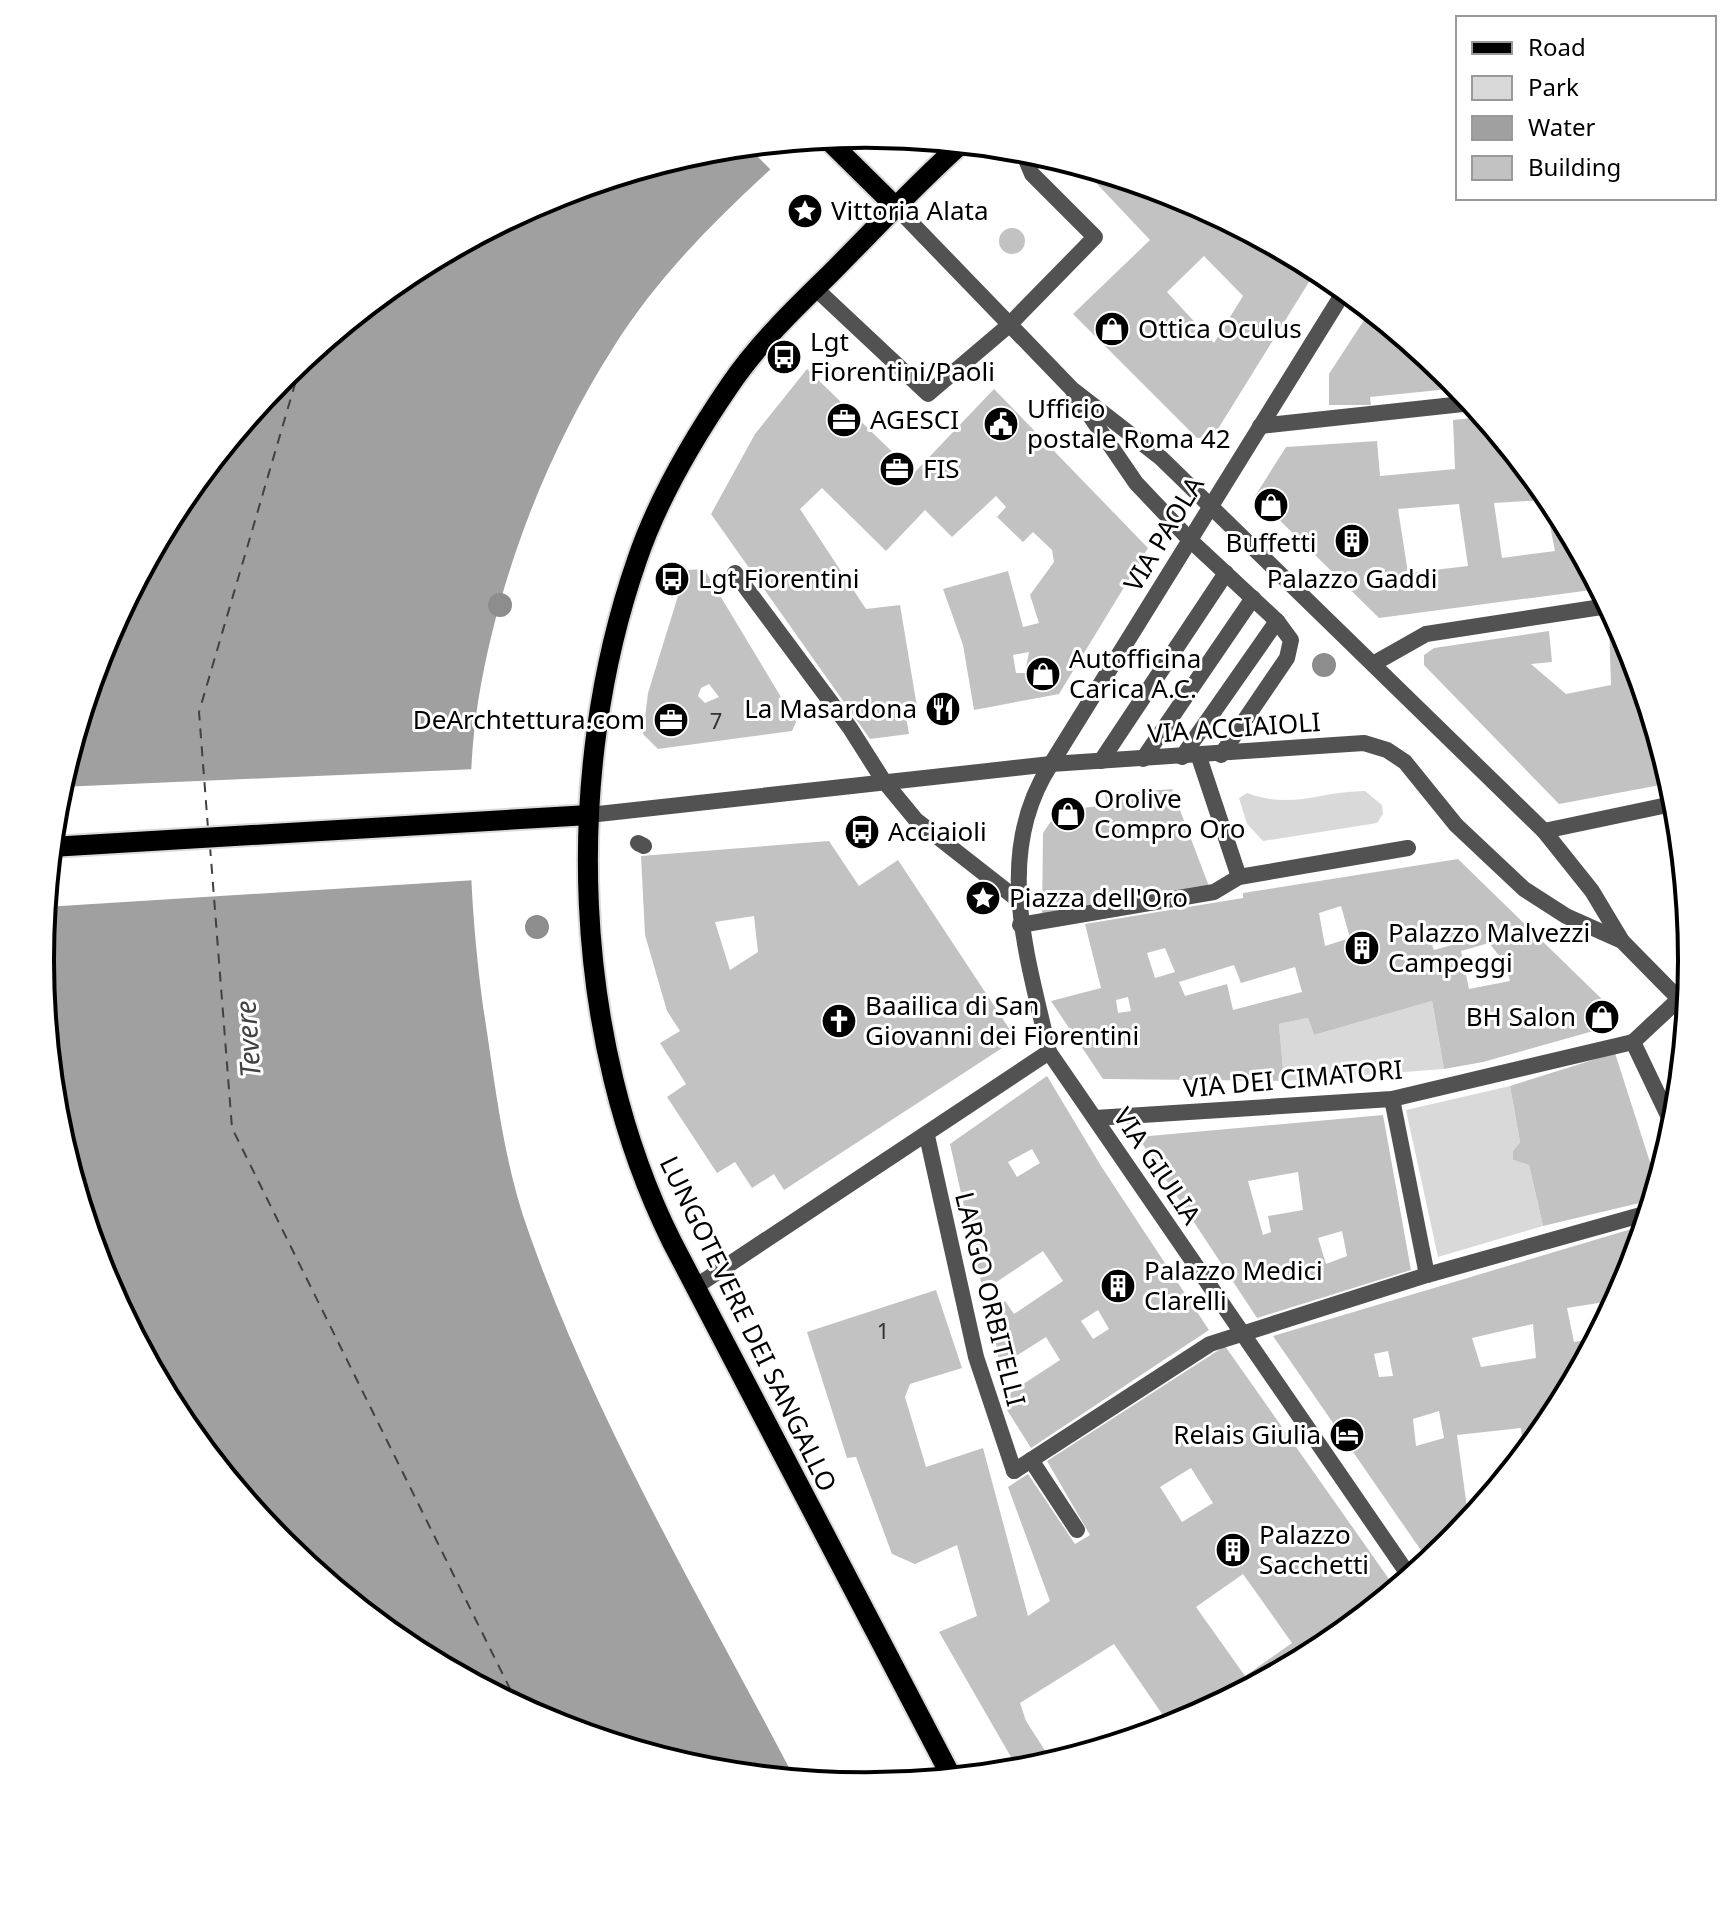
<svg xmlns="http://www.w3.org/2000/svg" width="1732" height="1921" font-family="'Noto Sans',sans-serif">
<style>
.green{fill:#d9d9d9}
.water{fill:#a0a0a0}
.pier{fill:#fff}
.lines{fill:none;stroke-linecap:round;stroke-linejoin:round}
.ferry{stroke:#414141;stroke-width:2;stroke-dasharray:10 8;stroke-linecap:butt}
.building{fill:#c2c2c2;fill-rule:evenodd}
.primary-casing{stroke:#dbdbdb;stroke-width:24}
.service{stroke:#525252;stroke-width:16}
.pedestrian{stroke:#525252;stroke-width:16}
.minor{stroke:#525252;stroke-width:16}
.tertiary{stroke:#525252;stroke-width:16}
.primary{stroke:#000;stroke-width:20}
.tree{fill:#8d8d8d}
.labels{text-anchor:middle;stroke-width:6;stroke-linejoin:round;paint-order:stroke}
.number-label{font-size:22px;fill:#303030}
.poi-label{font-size:26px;fill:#000;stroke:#fff;text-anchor:start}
.street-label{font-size:26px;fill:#000;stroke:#fff}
.water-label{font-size:28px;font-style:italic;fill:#414141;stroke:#fff}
.rim{fill:none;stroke:#000;stroke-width:4}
</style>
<rect width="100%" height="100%" fill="#fff"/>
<g class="green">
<path d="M 1365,791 L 1382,805 L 1383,814 L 1377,823 L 1263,841 L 1247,824 L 1239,798 L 1247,793 C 1293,810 1321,791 1365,791 Z"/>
<path d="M 1432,1001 L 1444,1069 L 1284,1081 L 1279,1024 L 1308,1018 L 1314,1035 Z"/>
<path d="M 1510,1086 L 1520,1142 L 1513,1151 L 1513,1160 L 1529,1165 L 1543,1226 L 1438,1257 L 1406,1110 Z"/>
</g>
<path class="water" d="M 802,141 C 733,202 662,269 613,348 C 546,453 498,579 478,702 C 463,797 471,924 485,1019 C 496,1091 504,1164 529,1233 C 596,1423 702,1601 795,1779 L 704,1771 L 549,1723 L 407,1647 L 282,1544 L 179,1419 L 103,1276 L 56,1121 L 40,960 L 56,799 L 103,644 L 179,501 L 282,376 L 407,273 L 550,197 L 705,150 Z"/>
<g class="pier">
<path d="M 806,140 L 773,172 L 747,146 Z"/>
<path d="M 477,769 L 476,880 L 45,907 L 60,787 Z"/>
</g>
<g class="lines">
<g class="ferry">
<path d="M 208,828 L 199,712 L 302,360"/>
<path d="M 210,846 L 232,1128 L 519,1707"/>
</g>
</g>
<g class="building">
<path d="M 1081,167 L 1183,198 L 1317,269 L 1213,437 L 1197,438 L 1073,314 L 1150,240 ZM 1204,256 L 1243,296 L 1214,343 L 1167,292 Z"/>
<circle cx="1012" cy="241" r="13"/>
<path d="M 1370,311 L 1450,377 L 1459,388 L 1370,397 L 1371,405 L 1329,405 L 1329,374 Z"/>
<path d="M 807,369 L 914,473 L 994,389 L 1148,548 L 1059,694 L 974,710 L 963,645 L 943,589 L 1008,571 L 1023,627 L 1039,623 L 1030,595 L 1054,562 L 1052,550 L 1033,532 L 1023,542 L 997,517 L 1006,507 L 996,496 L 952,537 L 925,510 L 886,551 L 822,488 L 800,509 L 866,609 L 900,605 L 917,707 L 905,711 L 909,734 L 870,739 L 711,514 L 755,434 ZM 1029,652 L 1025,673 L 1016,673 L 1013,655 Z"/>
<path d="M 1483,417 L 1553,502 L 1599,589 L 1379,618 L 1255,496 L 1286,447 L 1377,441 L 1380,476 L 1455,469 L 1453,420 ZM 1545,500 L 1555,551 L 1502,558 L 1494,503 ZM 1459,504 L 1468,566 L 1408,573 L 1398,509 Z"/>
<path d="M 704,569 L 796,722 L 792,731 L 658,749 L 643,734 L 648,693 L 686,570 ZM 709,684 L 719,697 L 705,703 L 698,696 L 701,688 Z"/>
<path d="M 1617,622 L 1629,645 L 1671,783 L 1559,804 L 1424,665 L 1424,655 L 1434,648 L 1549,631 L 1552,662 L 1531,664 L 1566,694 L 1611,685 L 1609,624 Z"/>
<path d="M 1172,789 L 1210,889 L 1042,918 L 1043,833 L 1058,811 L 1107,805 L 1105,795 Z"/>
<path d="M 829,841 L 859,886 L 898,860 L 1016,1039 L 784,1190 L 774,1174 L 752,1188 L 735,1162 L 717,1173 L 667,1097 L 686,1084 L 660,1043 L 680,1031 L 667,1011 L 645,935 L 641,856 ZM 754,916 L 758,952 L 730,970 L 715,922 Z"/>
<path d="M 1458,859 L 1611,1008 L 1604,1028 L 1483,1062 L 1444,1069 L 1432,1001 L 1314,1035 L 1308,1018 L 1279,1024 L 1284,1081 L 1103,1079 L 1051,1001 L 1101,988 L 1085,924 L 1243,898 L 1243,893 ZM 1341,906 L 1350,938 L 1325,946 L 1319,913 ZM 1448,927 L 1452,945 L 1434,950 L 1428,934 ZM 1489,943 L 1505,963 L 1510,981 L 1469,989 L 1461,951 ZM 1165,948 L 1175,972 L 1155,978 L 1147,953 ZM 1234,965 L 1241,983 L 1295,967 L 1302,992 L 1233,1010 L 1227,984 L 1185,996 L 1179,982 ZM 1128,997 L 1131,1011 L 1118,1013 L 1116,1000 Z"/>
<path d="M 1615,1053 L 1657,1184 L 1652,1200 L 1543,1226 L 1529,1165 L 1513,1160 L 1513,1151 L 1520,1142 L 1510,1086 Z"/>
<path d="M 1047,1076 L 1101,1166 L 1209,1330 L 1031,1448 L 1007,1410 L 1011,1392 L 1060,1360 L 1046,1337 L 1000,1366 L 990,1311 L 1005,1301 L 1014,1314 L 1063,1281 L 1043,1251 L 983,1291 L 950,1144 ZM 1032,1149 L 1040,1163 L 1017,1177 L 1008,1162 ZM 1098,1310 L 1109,1329 L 1093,1339 L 1081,1321 Z"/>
<path d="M 1383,1115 L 1411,1270 L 1257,1318 L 1138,1137 ZM 1298,1172 L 1303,1210 L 1268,1216 L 1271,1232 L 1263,1235 L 1248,1181 ZM 1342,1231 L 1347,1256 L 1326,1264 L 1318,1238 Z"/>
<path d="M 1645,1225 L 1629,1277 L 1617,1300 L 1567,1308 L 1574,1342 L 1596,1338 L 1553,1420 L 1524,1454 L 1521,1428 L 1457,1435 L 1469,1522 L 1429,1562 L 1273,1336 ZM 1533,1324 L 1536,1358 L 1481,1367 L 1472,1338 ZM 1388,1351 L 1393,1376 L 1379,1377 L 1374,1354 ZM 1439,1411 L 1444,1438 L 1416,1446 L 1413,1419 Z"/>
<path d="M 936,1290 L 962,1368 L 910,1384 L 905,1397 L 926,1467 L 983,1448 L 1028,1616 L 1050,1601 L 1008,1487 L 1028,1474 L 1075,1544 L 1090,1535 L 1047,1461 L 1225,1346 L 1396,1589 L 1325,1648 L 1171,1727 L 1114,1644 L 1020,1703 L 1026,1721 L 1053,1763 L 1019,1771 L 939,1632 L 977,1616 L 957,1545 L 915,1564 L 892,1554 L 856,1457 L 847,1458 L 807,1332 ZM 1191,1468 L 1213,1503 L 1182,1522 L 1160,1487 ZM 1243,1574 L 1292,1643 L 1245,1676 L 1196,1607 Z"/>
</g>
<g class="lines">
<defs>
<g id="primary">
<path d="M 826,138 L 895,206"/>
<path d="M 51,847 L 589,815"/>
<path d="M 952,1778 L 672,1242 C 571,1039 563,773 637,560 C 658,498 693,439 730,385 C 757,345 794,309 829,275 C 873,231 915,185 961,144"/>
</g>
</defs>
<use href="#primary" class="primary-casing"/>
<g class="service">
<path d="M 1260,426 L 1472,403"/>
<path d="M 1190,540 L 1277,621 L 1291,640 L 1287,658 L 1221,755"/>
<path d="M 735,573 L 850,728 L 883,780"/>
<path d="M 1182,757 L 1277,621"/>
<path d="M 1199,757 L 1239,877"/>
<path d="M 1143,759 L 1253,598"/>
<path d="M 1101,761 L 1226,573"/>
<path d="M 1020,925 L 1214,892 L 1239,877 L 1408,848"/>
<path d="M 1392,1099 L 1427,1275"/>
<path d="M 1095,1118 L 1392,1099 L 1633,1042"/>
<path d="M 1031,1460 L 1077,1530"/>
<path d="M 1014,1471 L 1210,1344 L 1427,1275 L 1648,1213"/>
</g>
<g class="pedestrian">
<path d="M 1373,664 L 1426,634 L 1608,606"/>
<path d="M 883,780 L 916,820 L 1018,900"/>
<path d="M 638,843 L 644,846"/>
<path d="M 1049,1052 C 1028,957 992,854 1051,764"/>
</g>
<g class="minor">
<path d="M 815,288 L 928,394 L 1008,326 L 1095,237 L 1032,174 L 1022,150"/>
<path d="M 1073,391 L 1136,483 L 1190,540"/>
<path d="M 1051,764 L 1345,290"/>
<path d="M 1544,831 L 1677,803"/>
<path d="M 1674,1128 L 1633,1042 L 1679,999"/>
<path d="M 927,1136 L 976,1357 L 1014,1471"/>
<path d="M 695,1287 L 1049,1052 L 1410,1577"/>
</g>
<g class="tertiary">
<path d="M 895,206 L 1072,389 L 1161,458 L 1544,831 L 1592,891 L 1622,941"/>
<path d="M 589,815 L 1051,764 L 1364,743 L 1387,750 L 1405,762 L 1456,825 L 1524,889 L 1566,916 L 1622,941 L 1687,1007"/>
</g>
<use href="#primary" class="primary"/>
</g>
<g class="tree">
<circle cx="500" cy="605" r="12"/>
<circle cx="1324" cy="665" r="12"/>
<circle cx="537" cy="927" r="12"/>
</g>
<defs>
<symbol id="sight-disc" viewBox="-11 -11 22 22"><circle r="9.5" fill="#000" stroke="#fff"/><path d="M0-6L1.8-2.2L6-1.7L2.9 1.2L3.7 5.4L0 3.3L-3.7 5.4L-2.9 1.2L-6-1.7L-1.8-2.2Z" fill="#fff"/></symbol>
<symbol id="shop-disc" viewBox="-11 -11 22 22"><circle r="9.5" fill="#000" stroke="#fff"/><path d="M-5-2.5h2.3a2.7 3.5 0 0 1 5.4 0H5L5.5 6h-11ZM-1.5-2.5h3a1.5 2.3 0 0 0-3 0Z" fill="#fff"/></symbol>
<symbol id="bus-disc" viewBox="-11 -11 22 22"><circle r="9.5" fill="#000" stroke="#fff"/><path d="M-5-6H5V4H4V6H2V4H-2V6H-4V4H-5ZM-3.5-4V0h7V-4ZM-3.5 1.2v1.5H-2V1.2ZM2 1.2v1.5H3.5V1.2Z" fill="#fff"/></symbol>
<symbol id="office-disc" viewBox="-11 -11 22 22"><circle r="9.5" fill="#000" stroke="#fff"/><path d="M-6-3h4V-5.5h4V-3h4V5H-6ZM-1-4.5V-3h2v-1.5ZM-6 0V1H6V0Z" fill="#fff"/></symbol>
<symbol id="civic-disc" viewBox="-11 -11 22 22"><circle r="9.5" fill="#000" stroke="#fff"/><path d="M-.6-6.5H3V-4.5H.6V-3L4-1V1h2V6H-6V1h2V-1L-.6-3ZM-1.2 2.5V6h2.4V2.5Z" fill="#fff"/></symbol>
<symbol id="building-disc" viewBox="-11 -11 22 22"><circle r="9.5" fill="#000" stroke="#fff"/><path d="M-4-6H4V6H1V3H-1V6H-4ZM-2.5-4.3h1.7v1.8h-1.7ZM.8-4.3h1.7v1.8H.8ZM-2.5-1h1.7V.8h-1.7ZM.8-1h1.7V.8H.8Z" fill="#fff"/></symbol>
<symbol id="restaurant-disc" viewBox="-11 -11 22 22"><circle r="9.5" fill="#000" stroke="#fff"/><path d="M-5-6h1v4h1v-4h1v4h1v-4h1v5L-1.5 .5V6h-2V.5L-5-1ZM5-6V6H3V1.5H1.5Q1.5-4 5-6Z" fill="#fff"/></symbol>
<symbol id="church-disc" viewBox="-11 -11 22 22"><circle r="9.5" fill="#000" stroke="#fff"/><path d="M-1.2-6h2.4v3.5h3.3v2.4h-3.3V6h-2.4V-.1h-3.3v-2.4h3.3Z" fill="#fff"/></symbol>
<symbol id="hotel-disc" viewBox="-11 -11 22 22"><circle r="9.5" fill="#000" stroke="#fff"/><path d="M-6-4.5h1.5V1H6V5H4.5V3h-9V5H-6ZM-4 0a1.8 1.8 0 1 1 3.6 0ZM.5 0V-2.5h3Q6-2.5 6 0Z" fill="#fff"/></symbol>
</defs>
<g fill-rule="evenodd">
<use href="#sight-disc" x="785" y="191" width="40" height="40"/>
<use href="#shop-disc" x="1092" y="309" width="40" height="40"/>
<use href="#bus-disc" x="764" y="337" width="40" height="40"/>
<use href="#office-disc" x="824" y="400" width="40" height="40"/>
<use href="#civic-disc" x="981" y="404" width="40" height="40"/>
<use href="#office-disc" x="877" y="449" width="40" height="40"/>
<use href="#shop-disc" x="1251" y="485" width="40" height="40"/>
<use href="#building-disc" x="1332" y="521" width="40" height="40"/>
<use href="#bus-disc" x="652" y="559" width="40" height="40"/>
<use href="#shop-disc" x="1023" y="654" width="40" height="40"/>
<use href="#restaurant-disc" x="923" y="689" width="40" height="40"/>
<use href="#office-disc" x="651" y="700" width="40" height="40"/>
<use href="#shop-disc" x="1048" y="794" width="40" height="40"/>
<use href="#bus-disc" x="842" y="812" width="40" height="40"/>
<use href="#sight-disc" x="963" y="878" width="40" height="40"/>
<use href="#building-disc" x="1342" y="928" width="40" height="40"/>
<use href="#shop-disc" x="1582" y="997" width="40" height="40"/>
<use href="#church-disc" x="819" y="1001" width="40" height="40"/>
<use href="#building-disc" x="1098" y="1266" width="40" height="40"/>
<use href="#hotel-disc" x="1327" y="1415" width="40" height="40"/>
<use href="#building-disc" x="1213" y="1530" width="40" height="40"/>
</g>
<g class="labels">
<g class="number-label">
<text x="716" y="729">7</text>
<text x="883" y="1339">1</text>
</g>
<g class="poi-label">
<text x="831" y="220">Vittoria Alata</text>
<text x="1138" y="338">Ottica Oculus</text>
<text x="810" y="351">Lgt<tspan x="810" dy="30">Fiorentini/Paoli</tspan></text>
<text x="1027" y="418">Ufficio<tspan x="1027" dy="30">postale Roma 42</tspan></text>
<text x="870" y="429">AGESCI</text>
<text x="923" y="478">FIS</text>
<text x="1271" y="552" text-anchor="middle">Buffetti</text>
<text x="698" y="588">Lgt Fiorentini</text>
<text x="1352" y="588" text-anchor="middle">Palazzo Gaddi</text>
<text x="1069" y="668">Autofficina<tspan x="1069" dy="30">Carica A.C.</tspan></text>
<text x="917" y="718" text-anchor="end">La Masardona</text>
<text x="645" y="729" text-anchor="end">DeArchtettura.com</text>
<text x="1094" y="808">Orolive<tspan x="1094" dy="30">Compro Oro</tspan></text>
<text x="888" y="841">Acciaioli</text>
<text x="1009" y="907">Piazza dell'Oro</text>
<text x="1388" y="942">Palazzo Malvezzi<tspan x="1388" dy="30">Campeggi</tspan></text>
<text x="865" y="1015">Baailica di San<tspan x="865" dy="30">Giovanni dei Fiorentini</tspan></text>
<text x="1576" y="1026" text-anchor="end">BH Salon</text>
<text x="1144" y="1280">Palazzo Medici<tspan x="1144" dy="30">Clarelli</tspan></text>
<text x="1321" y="1444" text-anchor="end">Relais Giulia</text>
<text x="1259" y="1544">Palazzo<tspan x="1259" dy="30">Sacchetti</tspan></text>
</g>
<g class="street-label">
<text transform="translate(1164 534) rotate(-59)" y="9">VIA PAOLA</text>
<text transform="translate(1234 728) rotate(-4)" y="9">VIA ACCIAIOLI</text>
<text transform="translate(1293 1079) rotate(-5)" y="9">VIA DEI CIMATORI</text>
<text transform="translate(1157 1166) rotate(56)" y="9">VIA GIULIA</text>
<text transform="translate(990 1299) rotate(76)" y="9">LARGO ORBITELLI</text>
<text transform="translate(748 1324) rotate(64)" y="9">LUNGOTEVERE DEI SANGALLO</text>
</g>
<g class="water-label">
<text transform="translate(248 1039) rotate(-94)" y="10">Tevere</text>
</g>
</g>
<path d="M0 0H1732V1921H0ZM54 960a812 812 0 1 1 1624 0a812 812 0 1 1-1624 0Z" fill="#fff" fill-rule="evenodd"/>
<path class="rim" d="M54 960a812 812 0 1 1 1624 0a812 812 0 1 1-1624 0Z"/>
<rect x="1456" y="16" width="260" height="184" fill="#ffffff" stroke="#999999" stroke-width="2"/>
<rect x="1472" y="42" width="40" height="12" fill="#000000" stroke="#999999" stroke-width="2"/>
<text x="1528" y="56" font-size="24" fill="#000000">Road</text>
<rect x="1472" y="76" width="40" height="24" fill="#d9d9d9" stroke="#999999" stroke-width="2"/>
<text x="1528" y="96" font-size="24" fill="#000000">Park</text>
<rect x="1472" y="116" width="40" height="24" fill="#a0a0a0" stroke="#999999" stroke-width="2"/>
<text x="1528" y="136" font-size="24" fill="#000000">Water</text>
<rect x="1472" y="156" width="40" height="24" fill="#c2c2c2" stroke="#999999" stroke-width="2"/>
<text x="1528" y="176" font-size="24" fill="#000000">Building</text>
</svg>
